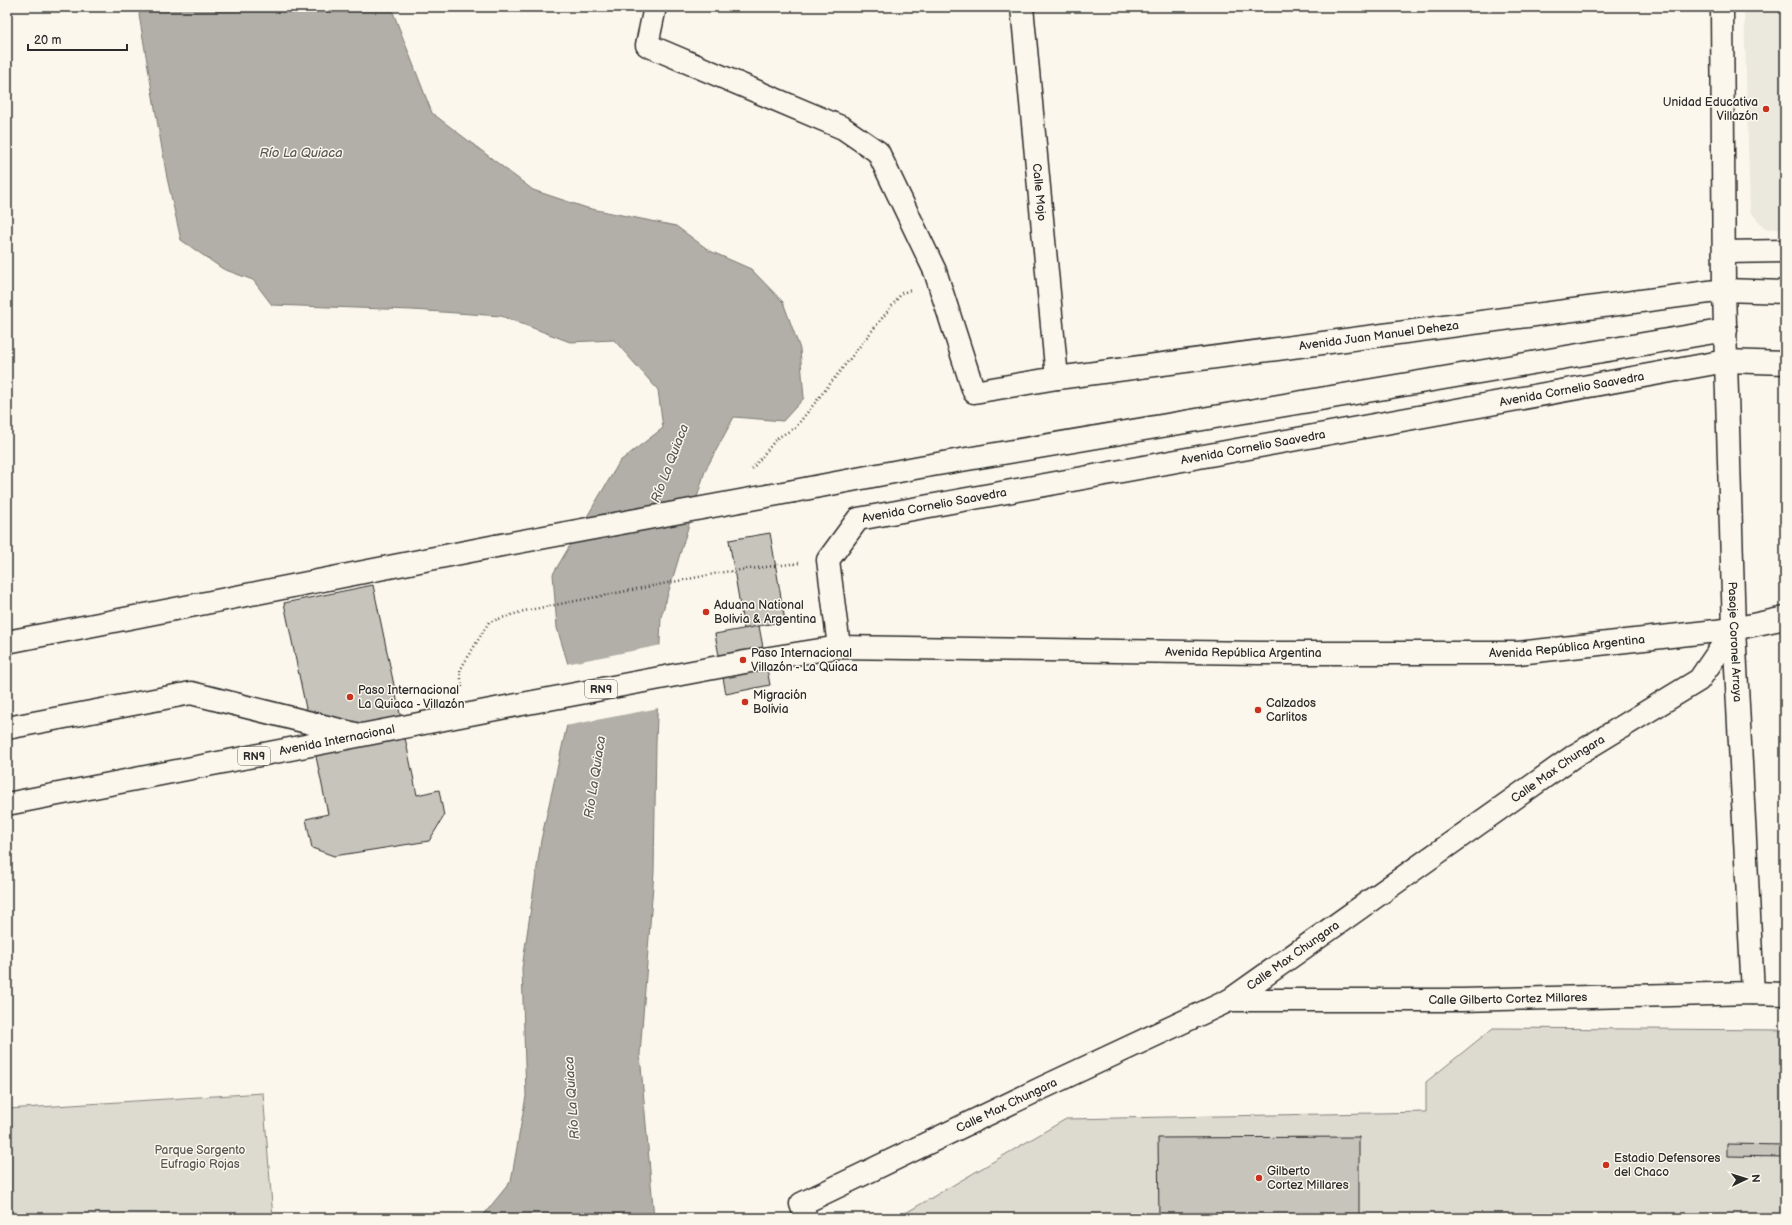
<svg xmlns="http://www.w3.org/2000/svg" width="1792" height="1225" font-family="'Balsamiq Sans',sans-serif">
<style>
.built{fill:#ebe8de}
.green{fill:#dddad0;stroke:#84827e}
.water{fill:#b1afa7;stroke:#7b7a75}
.pier{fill:#fbf7ec}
.building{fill:#c7c4bc;stroke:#2b2b2b}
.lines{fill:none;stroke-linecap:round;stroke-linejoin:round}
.minor-casing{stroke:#2b2b2b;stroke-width:25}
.major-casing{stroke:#2b2b2b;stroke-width:25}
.highway-casing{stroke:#2b2b2b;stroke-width:25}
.path{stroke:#2b2b2b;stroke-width:2.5;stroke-dasharray:1 3;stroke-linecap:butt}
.minor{stroke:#fbf7ec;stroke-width:22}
.major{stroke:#fbf7ec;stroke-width:22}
.highway{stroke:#fbf7ec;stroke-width:22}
.minor-bridge-casing{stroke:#2b2b2b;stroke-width:25;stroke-linecap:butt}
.minor-bridge{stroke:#fbf7ec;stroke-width:22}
.poi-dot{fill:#c8321e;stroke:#fbf7ec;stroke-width:1.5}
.labels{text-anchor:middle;stroke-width:3;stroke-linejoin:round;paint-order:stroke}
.shield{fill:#fbf7ec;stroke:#696865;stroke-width:1}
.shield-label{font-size:11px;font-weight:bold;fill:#2b2b2b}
.poi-label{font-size:12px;fill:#2b2b2b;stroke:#fbf7ec;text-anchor:start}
.street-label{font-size:12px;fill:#2b2b2b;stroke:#fbf7ec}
.park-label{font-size:12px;fill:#585754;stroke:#fbf7ec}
.water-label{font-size:13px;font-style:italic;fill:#5a5956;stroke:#fbf7ec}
</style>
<rect width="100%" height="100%" fill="#fbf7ec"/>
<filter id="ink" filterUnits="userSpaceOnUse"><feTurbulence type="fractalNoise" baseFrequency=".025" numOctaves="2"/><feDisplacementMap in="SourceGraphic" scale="8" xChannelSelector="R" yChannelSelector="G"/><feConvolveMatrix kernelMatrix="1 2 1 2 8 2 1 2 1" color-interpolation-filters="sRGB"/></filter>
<g filter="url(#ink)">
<path class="built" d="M 1744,7 L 1785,7 L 1785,228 L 1765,229 L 1750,211 Z"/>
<g class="green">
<path d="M 1493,1028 L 1785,1030 L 1785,1218 L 897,1218 L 1066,1119 L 1426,1112 L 1426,1082 Z"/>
<path d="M 263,1093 L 273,1218 L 7,1218 L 7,1109 Z"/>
</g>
<path class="water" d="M 141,7 L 391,7 L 432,113 L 533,190 L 587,208 L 676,226 L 710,251 L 751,269 L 783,302 L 800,349 L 804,398 L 783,421 L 734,417 L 705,471 L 661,617 L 656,742 L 654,872 L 640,1054 L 654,1218 L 481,1218 L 511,1181 L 526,1096 L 522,968 L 541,840 L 567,725 L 568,664 L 557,628 L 553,574 L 620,461 L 663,428 L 658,390 L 614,340 L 570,342 L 501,316 L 412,310 L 272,305 L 253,280 L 223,269 L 181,240 L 167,178 L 139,15 Z"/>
<path class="pier" d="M 662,645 L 659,708 L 565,726 L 566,664 Z"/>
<g class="building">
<path d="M 770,533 L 785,621 L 744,629 L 729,540 Z"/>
<path d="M 373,585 L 417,795 L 439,790 L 444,816 L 429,841 L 334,856 L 312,848 L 306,819 L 328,814 L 284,603 Z"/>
<path d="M 759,626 L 770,685 L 726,694 L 715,634 Z"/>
<path d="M 1359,1137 L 1359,1218 L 1159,1218 L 1158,1138 Z"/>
<path d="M 1727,1144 L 1785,1145 L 1785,1157 L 1727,1156 Z"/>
</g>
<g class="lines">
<defs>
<g id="minor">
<path id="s1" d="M 655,7 L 647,45 L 843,128 L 878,152 L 935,271 L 974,392 L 1057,378 L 1724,290 L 1722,7"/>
<path id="s2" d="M 1022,7 L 1057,378"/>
<path d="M 1724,252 L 1785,251"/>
<path id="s3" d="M 1726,361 L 1734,629 L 1753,993"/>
<path d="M 794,491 L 920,467 L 1726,330"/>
<path d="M 7,642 L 496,546"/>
<path d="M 7,728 L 191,693 L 359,735"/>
<path id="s4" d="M 1230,1000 L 1462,1000 L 1753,993 L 1785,994"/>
<path id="s5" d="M 806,1218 L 801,1204 L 1042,1088 L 1230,1000 L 1574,756 L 1699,680 L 1734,629"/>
</g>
<path id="major" d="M 1726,361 L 1724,290 L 1785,292"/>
<g id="highway">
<path id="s6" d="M 839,647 L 828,560 L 858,519 L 1726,361 L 1785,363"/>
<path id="s7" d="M 7,804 L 501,708 L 745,662 L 839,647 L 1259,653 L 1518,653 L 1734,629 L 1785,618"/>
</g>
</defs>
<use href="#minor" class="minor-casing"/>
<use href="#major" class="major-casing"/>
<use href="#highway" class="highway-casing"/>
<g class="path">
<path d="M 752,469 L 777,438 L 795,428 L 902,293 L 911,290"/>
<path d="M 462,687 L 460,670 L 489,622 L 524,611 L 724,572 L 799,563"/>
</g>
<use href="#minor" class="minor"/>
<use href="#major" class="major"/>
<use href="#highway" class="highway"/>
<defs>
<path id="minor-bridge" d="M 496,546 L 794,491"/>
</defs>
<use href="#minor-bridge" class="minor-bridge-casing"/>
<use href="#minor-bridge" class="minor-bridge"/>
</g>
</g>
<g class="poi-dot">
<circle cx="1766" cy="109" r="4"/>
<circle cx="706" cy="612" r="4"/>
<circle cx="743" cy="660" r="4"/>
<circle cx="350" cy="697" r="4"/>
<circle cx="745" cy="702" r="4"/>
<circle cx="1258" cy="710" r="4"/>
<circle cx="1606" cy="1165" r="4"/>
<circle cx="1259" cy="1178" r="4"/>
</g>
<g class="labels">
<g class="shield">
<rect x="585" y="680" width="32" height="18" rx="3"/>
<rect x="238" y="747" width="32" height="18" rx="3"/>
</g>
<g class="shield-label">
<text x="601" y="693">RN9</text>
<text x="254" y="760">RN9</text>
</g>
<g class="poi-label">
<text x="1758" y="106" text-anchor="end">Unidad Educativa<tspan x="1758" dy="14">Villazón</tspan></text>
<text x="714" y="609">Aduana National<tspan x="714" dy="14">Bolivia &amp; Argentina</tspan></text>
<text x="751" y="657">Paso Internacional<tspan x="751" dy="14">Villazón - La Quiaca</tspan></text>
<text x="358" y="694">Paso Internacional<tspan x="358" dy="14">La Quiaca - Villazón</tspan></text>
<text x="753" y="699">Migración<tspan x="753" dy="14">Bolivia</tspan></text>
<text x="1266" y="707">Calzados<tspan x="1266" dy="14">Carlitos</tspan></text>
<text x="1614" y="1162">Estadio Defensores<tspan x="1614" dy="14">del Chaco</tspan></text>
<text x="1267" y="1175">Gilberto<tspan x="1267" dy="14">Cortez Millares</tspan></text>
</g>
<g class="street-label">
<text dy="4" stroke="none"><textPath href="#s2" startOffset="186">Calle Mojo</textPath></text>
<text dy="4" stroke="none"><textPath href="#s1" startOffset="962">Avenida Juan Manuel Deheza</textPath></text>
<text dy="4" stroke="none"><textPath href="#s6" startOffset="864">Avenida Cornelio Saavedra</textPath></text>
<text dy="4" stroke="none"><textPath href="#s6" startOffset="540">Avenida Cornelio Saavedra</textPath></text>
<text dy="4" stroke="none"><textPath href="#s6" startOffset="216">Avenida Cornelio Saavedra</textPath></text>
<text dy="4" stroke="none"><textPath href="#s3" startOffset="281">Pasaje Coronel Arraya</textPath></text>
<text dy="4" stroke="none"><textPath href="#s7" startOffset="1575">Avenida República Argentina</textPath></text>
<text dy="4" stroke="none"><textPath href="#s7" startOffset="1251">Avenida República Argentina</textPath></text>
<text dy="4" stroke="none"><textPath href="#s7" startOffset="336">Avenida Internacional</textPath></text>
<text dy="4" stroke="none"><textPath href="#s5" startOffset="891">Calle Max Chungara</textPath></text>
<text dy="4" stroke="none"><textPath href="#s5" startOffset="567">Calle Max Chungara</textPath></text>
<text dy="4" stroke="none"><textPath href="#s4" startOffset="278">Calle Gilberto Cortez Millares</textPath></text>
<text dy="4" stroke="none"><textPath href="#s5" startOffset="243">Calle Max Chungara</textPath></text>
</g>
<g class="park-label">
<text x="200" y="1154">Parque Sargento<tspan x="200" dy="14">Eufragio Rojas</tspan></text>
</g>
<g class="water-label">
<text x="301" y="157">Río La Quiaca</text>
<text transform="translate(669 463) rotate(-69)" y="5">Río La Quiaca</text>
<text transform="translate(594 777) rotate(-81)" y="5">Río La Quiaca</text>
<text transform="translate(571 1098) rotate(-94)" y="5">Río La Quiaca</text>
</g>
</g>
<rect width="1792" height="1225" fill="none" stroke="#fbf7ec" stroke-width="24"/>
<rect x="12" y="12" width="1768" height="1201" fill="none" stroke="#2b2b2b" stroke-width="1.5" filter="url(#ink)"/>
<g transform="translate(1746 1179) rotate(86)" stroke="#fbf7ec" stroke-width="3" paint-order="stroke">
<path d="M0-3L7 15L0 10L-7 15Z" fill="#2b2b2b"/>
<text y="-6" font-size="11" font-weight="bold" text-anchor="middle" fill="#2b2b2b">N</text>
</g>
<path d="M28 44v6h99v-6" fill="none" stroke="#2b2b2b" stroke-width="2"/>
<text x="34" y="44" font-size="12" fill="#2b2b2b" stroke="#fbf7ec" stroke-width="3" paint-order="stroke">20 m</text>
</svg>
